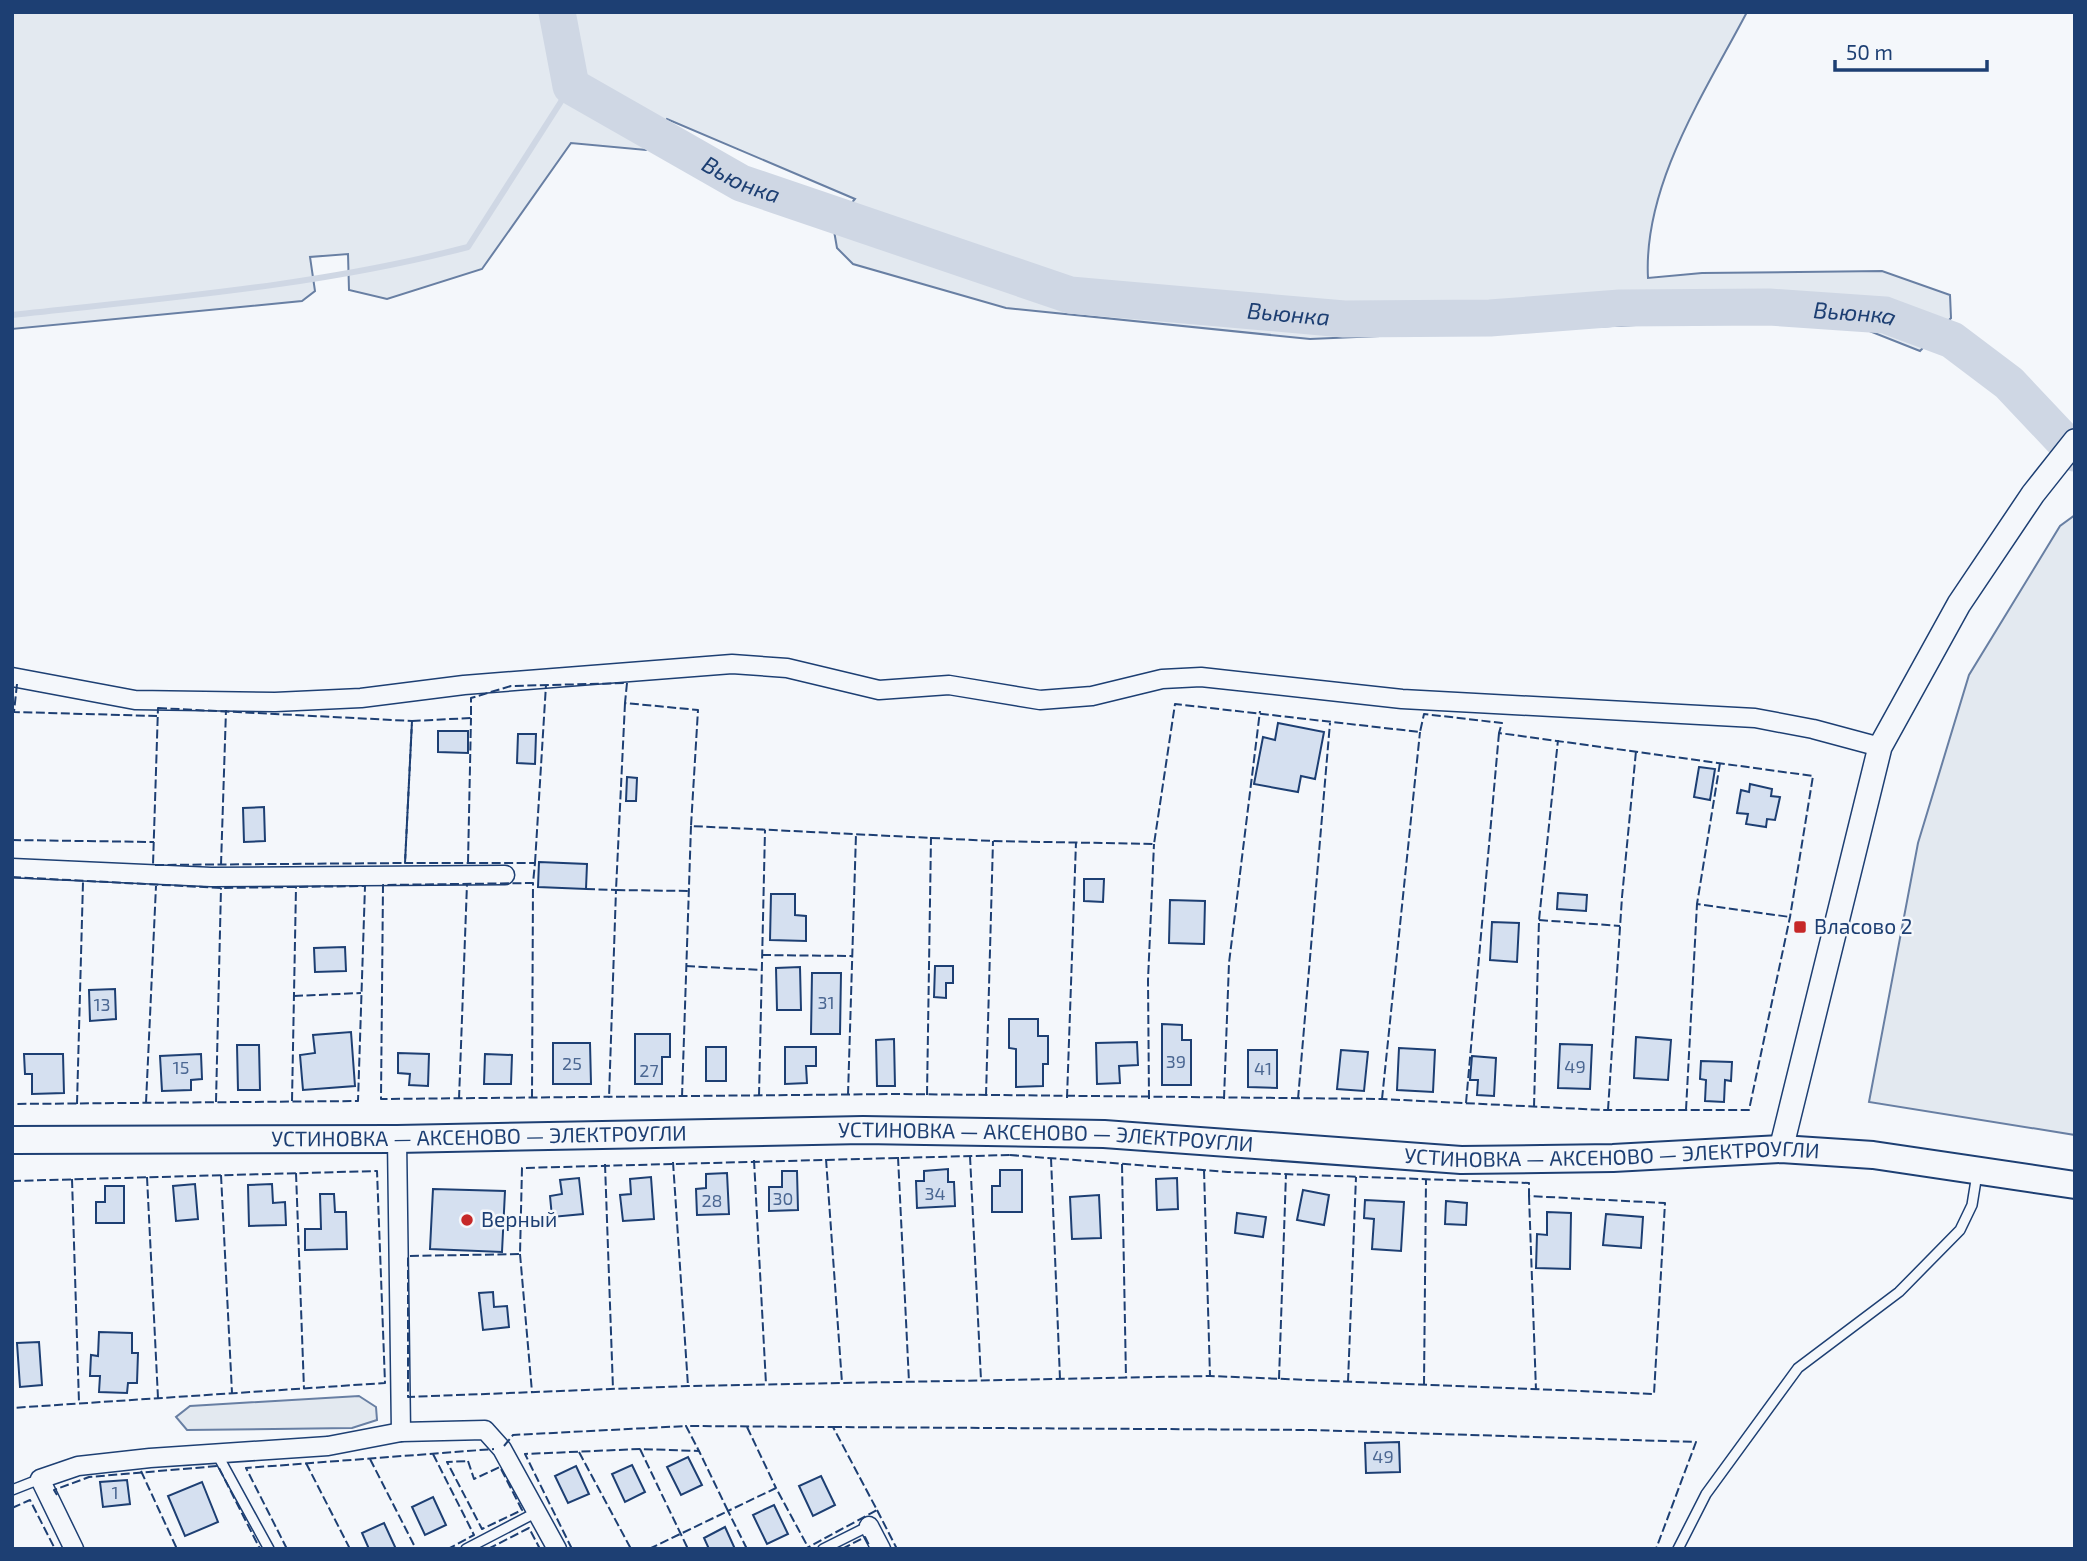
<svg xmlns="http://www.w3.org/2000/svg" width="2087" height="1561" font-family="'Exo 2',sans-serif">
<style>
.green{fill:#e3e9f0;stroke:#687fa3;stroke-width:2}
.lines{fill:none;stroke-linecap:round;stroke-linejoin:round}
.stream{stroke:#cfd7e4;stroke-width:6}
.river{stroke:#cfd7e4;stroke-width:37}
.building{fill:#d5e0f0;stroke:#1d3f73;stroke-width:2}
.service-casing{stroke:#1d3f73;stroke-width:12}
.minor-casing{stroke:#1d3f73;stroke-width:21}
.tertiary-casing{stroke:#1d3f73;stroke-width:26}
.secondary-casing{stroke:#1d3f73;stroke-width:30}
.service{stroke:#f4f7fb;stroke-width:9}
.minor{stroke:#f4f7fb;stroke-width:18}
.tertiary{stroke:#f4f7fb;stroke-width:23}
.secondary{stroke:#f4f7fb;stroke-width:26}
.fence{stroke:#1d3f73;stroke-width:2;stroke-dasharray:9 3.5;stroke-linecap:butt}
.poi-dot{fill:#c62828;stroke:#f4f7fb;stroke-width:2.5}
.labels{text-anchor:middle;stroke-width:5;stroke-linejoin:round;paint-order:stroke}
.number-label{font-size:18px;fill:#4b6792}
.poi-label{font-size:21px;fill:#1d3f73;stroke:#f4f7fb;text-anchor:start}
.street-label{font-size:21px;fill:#1d3f73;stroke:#f4f7fb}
.water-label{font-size:23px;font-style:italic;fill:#1d3f73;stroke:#f4f7fb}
</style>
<rect width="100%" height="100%" fill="#f4f7fb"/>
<g class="green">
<path d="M 12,12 L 1747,12 C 1705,92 1643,185 1648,278 L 1702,273 L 1882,271 L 1950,295 L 1951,318 L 1920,351 L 1867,330 L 1754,320 L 1310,339 L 1006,308 L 853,264 L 837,248 L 833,225 L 855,199 L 667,119 L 646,150 L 571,143 L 482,269 L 387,299 L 349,290 L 348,254 L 310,257 L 315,291 L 302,301 L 12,329 Z"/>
<path d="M 2075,515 L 2075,1135 L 1869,1102 L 1918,843 L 1969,675 L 2060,526 Z"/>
<path d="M 359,1396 L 376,1407 L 377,1420 L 352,1428 L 187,1430 L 176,1417 L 190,1406 Z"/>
</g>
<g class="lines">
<path class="stream" d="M 12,315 C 164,298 320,286 468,247 L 571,86"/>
<path class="river" id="s1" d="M 557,12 L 571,86 L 741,183 L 1070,295 L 1344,319 L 1490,318 L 1620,308 L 1769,307 L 1885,315 L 1952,340 L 2009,383 L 2075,453"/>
</g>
<g class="building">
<path d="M 1278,723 L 1324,732 L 1315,779 L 1301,776 L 1298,792 L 1254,784 L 1263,737 L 1275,740 Z"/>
<path d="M 438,731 L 468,731 L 468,753 L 438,752 Z"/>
<path d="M 518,734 L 536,734 L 535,764 L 517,763 Z"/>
<path d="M 1699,767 L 1715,769 L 1710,800 L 1694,797 Z"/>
<path d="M 627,777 L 637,778 L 636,801 L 626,801 Z"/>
<path d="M 1750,784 L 1772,789 L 1771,796 L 1780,797 L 1775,820 L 1767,819 L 1766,827 L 1746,824 L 1748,814 L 1737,813 L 1741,790 L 1749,792 Z"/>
<path d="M 264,807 L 265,841 L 244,842 L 243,808 Z"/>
<path d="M 539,862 L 587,864 L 586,889 L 538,887 Z"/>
<path d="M 1084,879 L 1104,879 L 1103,902 L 1084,901 Z"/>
<path d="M 1558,893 L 1587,895 L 1586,911 L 1557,909 Z"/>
<path d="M 771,894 L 795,894 L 795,915 L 806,916 L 806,941 L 770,940 Z"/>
<path d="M 1170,900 L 1205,901 L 1204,944 L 1169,943 Z"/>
<path d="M 1492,922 L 1519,923 L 1517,962 L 1490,960 Z"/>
<path d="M 345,947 L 346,971 L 315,972 L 314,948 Z"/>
<path d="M 935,966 L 953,966 L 953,983 L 946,983 L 946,998 L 934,997 Z"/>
<path d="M 800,967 L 801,1010 L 777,1010 L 776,968 Z"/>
<path d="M 812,973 L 841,973 L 840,1034 L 811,1034 Z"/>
<path d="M 115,989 L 116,1019 L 90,1021 L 89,990 Z"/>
<path d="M 1009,1019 L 1038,1019 L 1038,1036 L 1048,1036 L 1048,1064 L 1043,1064 L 1043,1086 L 1016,1087 L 1016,1049 L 1009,1048 Z"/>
<path d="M 1162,1024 L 1182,1025 L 1182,1040 L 1191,1040 L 1191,1085 L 1162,1085 Z"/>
<path d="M 351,1032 L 355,1086 L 303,1090 L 300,1055 L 315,1053 L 313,1035 Z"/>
<path d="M 635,1034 L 670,1034 L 670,1057 L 662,1057 L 662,1084 L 635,1084 Z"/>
<path d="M 1636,1037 L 1671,1040 L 1668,1080 L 1634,1078 Z"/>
<path d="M 894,1039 L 895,1086 L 877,1086 L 876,1040 Z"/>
<path d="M 1137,1042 L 1138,1065 L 1119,1066 L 1120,1083 L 1097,1084 L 1096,1043 Z"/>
<path d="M 553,1043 L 590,1043 L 591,1084 L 553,1084 Z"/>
<path d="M 1560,1044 L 1592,1045 L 1590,1089 L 1558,1088 Z"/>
<path d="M 237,1045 L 259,1045 L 260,1090 L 238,1090 Z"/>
<rect x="706" y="1047" width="20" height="34"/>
<path d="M 785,1047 L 816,1047 L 816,1066 L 806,1066 L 807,1083 L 785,1084 Z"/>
<path d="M 1399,1048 L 1435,1050 L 1433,1092 L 1397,1090 Z"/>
<path d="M 1248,1050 L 1277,1050 L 1277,1088 L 1248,1087 Z"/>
<path d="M 1341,1050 L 1368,1052 L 1364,1091 L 1337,1089 Z"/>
<path d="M 398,1053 L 429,1054 L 428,1086 L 409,1085 L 410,1074 L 398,1073 Z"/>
<path d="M 24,1054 L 63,1054 L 64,1093 L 32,1094 L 32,1074 L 25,1074 Z"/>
<path d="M 201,1054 L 202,1079 L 191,1080 L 191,1090 L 162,1091 L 160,1056 Z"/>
<path d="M 485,1054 L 512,1055 L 511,1084 L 484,1084 Z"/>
<path d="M 1472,1056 L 1496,1058 L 1494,1096 L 1477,1095 L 1478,1080 L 1470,1080 Z"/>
<path d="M 1701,1061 L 1732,1062 L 1731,1081 L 1725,1080 L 1724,1102 L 1705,1101 L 1706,1080 L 1700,1079 Z"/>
<path d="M 948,1169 L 948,1182 L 954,1182 L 955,1206 L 917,1208 L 916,1181 L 924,1181 L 924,1171 Z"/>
<path d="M 1000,1170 L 1022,1170 L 1022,1212 L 992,1212 L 992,1186 L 1000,1186 Z"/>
<path d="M 782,1171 L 797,1171 L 798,1210 L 769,1211 L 769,1187 L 782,1187 Z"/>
<path d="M 727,1173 L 729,1214 L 697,1215 L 696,1189 L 706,1188 L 706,1174 Z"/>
<path d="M 651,1177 L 654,1219 L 623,1221 L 620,1195 L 631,1194 L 630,1179 Z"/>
<path d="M 579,1178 L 583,1214 L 552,1217 L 550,1196 L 562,1194 L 560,1180 Z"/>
<path d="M 1177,1178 L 1178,1209 L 1157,1210 L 1156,1179 Z"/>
<path d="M 195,1184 L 198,1219 L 176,1221 L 173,1186 Z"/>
<path d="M 272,1184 L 273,1203 L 285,1202 L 286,1225 L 249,1226 L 248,1185 Z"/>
<path d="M 105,1186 L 124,1186 L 124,1223 L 96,1223 L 96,1202 L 105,1202 Z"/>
<path d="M 433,1189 L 505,1191 L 502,1252 L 430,1249 Z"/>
<path d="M 1303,1190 L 1329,1195 L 1324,1225 L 1297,1220 Z"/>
<path d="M 320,1194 L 334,1194 L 335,1212 L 346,1212 L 347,1249 L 305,1250 L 305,1229 L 321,1229 Z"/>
<path d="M 1099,1195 L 1101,1238 L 1072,1239 L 1070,1197 Z"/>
<path d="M 1365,1200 L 1404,1202 L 1401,1251 L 1372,1249 L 1374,1219 L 1364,1218 Z"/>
<path d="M 1446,1201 L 1467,1203 L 1466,1225 L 1445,1224 Z"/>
<path d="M 1547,1212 L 1571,1213 L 1570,1269 L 1536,1268 L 1537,1234 L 1547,1235 Z"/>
<path d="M 1237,1213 L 1266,1217 L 1263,1237 L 1235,1233 Z"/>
<path d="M 1606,1214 L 1643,1217 L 1641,1248 L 1603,1245 Z"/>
<path d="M 493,1292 L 494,1307 L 507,1306 L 509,1327 L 483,1330 L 479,1293 Z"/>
<path d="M 99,1332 L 132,1333 L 132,1353 L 138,1353 L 137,1383 L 128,1383 L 127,1393 L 99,1392 L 100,1376 L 90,1376 L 91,1355 L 98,1356 Z"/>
<path d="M 39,1342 L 42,1385 L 20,1387 L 17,1343 Z"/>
<path d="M 1399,1442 L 1400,1472 L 1366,1473 L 1365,1443 Z"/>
<path d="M 688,1457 L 702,1485 L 681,1495 L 667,1467 Z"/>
<path d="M 632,1465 L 645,1492 L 625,1502 L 612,1474 Z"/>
<path d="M 576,1466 L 589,1494 L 568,1503 L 555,1476 Z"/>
<path d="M 821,1476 L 835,1505 L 813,1516 L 799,1486 Z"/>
<path d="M 127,1480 L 130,1504 L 103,1507 L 100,1482 Z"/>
<path d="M 202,1482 L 218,1522 L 185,1536 L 168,1496 Z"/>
<path d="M 433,1497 L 446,1525 L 425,1535 L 412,1507 Z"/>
<path d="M 774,1505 L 788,1534 L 767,1544 L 753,1515 Z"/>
<path d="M 384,1523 L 396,1549 L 369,1549 L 362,1533 Z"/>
<path d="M 725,1527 L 735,1549 L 709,1549 L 704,1538 Z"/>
</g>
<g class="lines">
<defs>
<g id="service">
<path d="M 217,1454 L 269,1549"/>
<path d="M 12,1490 L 40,1479"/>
<path d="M 466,1549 L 537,1512"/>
<path d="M 823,1549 L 869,1526"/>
<path d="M 1678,1549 L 1706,1494 L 1798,1368 L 1899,1292 L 1960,1230 L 1972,1205 L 1977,1174"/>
</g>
<g id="minor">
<path d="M 12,677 L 135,700 L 275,702 L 361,698 L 464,685 L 732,664 L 787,668 L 879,690 L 949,685 L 1040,700 L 1092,696 L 1162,679 L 1201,677 L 1402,699 L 1755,718 L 1813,729 L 1880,747"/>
<path d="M 12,868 L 211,877 L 505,875"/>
<path d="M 397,1139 L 401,1432"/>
<path d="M 869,1526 L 881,1549"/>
<path d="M 74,1549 L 40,1479 L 78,1466 L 150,1458 L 328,1446 L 401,1432 L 485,1430 L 502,1449 L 557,1549"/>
</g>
<path id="tertiary" d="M 1781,1149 L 1880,747 L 1959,604 L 2033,494 L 2075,441"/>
<g id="secondary">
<path id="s2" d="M 12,1140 L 397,1139 L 863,1130 L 1104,1134 L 1461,1160 L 1613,1158 L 1781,1149 L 1873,1155 L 2075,1185"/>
</g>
</defs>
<use href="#service" class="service-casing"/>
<use href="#minor" class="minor-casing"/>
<use href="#tertiary" class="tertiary-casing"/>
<use href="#secondary" class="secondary-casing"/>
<use href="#service" class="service"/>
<use href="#minor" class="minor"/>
<use href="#tertiary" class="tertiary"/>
<use href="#secondary" class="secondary"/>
<g class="fence">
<path d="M 627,683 L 625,703 L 698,710 L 691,826 L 993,841 L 1154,844 L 1175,704 L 1420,732 L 1424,714 L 1502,723 L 1499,733 L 1813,776 L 1790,917 L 1749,1110 L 1603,1110 L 1382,1099 L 895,1094 L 381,1099 L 383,885 L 533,883 L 535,863 L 405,863 L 412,721 L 471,718 L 471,698 L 511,686 Z"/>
<path d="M 17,684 L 14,712 L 157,716"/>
<path d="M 625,703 L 616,890 L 689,891"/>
<path d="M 158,708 L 412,721 L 405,863 L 153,865 Z"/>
<path d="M 1720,763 L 1697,904 L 1790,917"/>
<path d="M 12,840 L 154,842"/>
<path d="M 468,863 L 471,718"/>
<path d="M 535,863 L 546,685"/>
<path d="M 221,865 L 226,710"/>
<path d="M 12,877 L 221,888 L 365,886 L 358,1101 L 12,1104"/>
<path d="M 586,889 L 616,890 L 609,1098"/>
<path d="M 1539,920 L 1620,926"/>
<path d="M 762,955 L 852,956"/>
<path d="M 686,966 L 762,970"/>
<path d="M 294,996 L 361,993"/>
<path d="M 848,1095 L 856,834"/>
<path d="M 927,1095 L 931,837"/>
<path d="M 759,1096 L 765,830"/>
<path d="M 986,1096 L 993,841"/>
<path d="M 682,1097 L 691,826"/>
<path d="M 532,1098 L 533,883"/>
<path d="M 1067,1098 L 1076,842"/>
<path d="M 459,1099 L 467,884"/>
<path d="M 1149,1099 L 1148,980 L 1154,844"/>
<path d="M 1224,1099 L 1229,963 L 1260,711"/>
<path d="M 1298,1099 L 1330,723"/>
<path d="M 1382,1099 L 1420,732"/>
<path d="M 292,1101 L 296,887"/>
<path d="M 216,1102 L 221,888"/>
<path d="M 146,1103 L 156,886"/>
<path d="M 1466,1103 L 1499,733"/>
<path d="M 77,1104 L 83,882"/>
<path d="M 1534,1107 L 1539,920 L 1558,740"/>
<path d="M 1608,1110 L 1622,897 L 1636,751"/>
<path d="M 1686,1110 L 1697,904"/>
<path d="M 1010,1155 L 1228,1172 L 1529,1183 L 1529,1196 L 1665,1203 L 1654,1394 L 1210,1376 L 688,1386 L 408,1397 L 408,1256 L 520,1254 L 522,1168 Z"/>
<path d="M 970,1156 L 981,1380"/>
<path d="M 898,1157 L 909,1382"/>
<path d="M 1051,1158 L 1060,1379"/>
<path d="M 826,1159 L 842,1383"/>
<path d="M 754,1160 L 766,1384"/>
<path d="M 673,1162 L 688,1386"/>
<path d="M 605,1164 L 613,1389"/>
<path d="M 1122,1164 L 1126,1378"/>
<path d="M 1204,1170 L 1210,1376"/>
<path d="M 296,1173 L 304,1389"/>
<path d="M 221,1175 L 232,1393"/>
<path d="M 147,1177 L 158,1398"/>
<path d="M 72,1179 L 79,1403"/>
<path d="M 12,1181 L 377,1171 L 385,1383 L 12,1408"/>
<path d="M 1529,1196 L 1536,1390"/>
<path d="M 520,1254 L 532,1392"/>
<path d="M 1279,1379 L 1286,1174"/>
<path d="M 1348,1382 L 1356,1177"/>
<path d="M 1424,1385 L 1426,1179"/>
<path d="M 747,1427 L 776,1488"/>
<path d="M 833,1427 L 1312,1430 L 1696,1442 L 1656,1549"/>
<path d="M 504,1446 L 513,1435 L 686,1426"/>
<path d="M 640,1449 L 688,1549"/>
<path d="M 579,1452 L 631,1549"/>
<path d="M 433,1454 L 474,1535 L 448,1549"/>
<path d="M 370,1459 L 416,1549"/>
<path d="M 468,1461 L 474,1479 L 500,1467 L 522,1510 L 482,1529 L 447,1462 Z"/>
<path d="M 306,1463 L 350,1549"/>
<path d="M 141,1471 L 177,1549"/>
<path d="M 57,1495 L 54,1490 L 89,1477 L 218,1466 L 260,1549"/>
<path d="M 12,1508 L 30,1500 L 55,1549"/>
<path d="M 877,1510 L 897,1549"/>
<path d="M 287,1549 L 246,1468 L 494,1449"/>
<path d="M 488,1549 L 529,1528 L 540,1549"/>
<path d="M 572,1549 L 525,1454 L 640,1449 L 699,1451 L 686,1426 L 833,1427 L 877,1510 L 805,1549"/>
<path d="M 649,1549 L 728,1511 L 699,1451"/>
<path d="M 747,1549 L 728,1511 L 776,1488 L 808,1547"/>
<path d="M 842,1549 L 865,1537 L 871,1549"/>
</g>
</g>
<g class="poi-dot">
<rect x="1793" y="920" width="14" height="14" rx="3.5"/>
<circle cx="467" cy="1220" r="7"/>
</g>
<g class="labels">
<g class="number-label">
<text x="826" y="1009">31</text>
<text x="102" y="1011">13</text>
<text x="1176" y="1068">39</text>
<text x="572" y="1070">25</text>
<text x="1575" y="1073">49</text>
<text x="181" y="1074">15</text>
<text x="1263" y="1075">41</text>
<text x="649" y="1077">27</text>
<text x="935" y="1200">34</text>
<text x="783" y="1205">30</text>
<text x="712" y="1207">28</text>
<text x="1383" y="1463">49</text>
<text x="115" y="1499">1</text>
</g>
<g class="poi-label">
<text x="1814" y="934">Власово 2</text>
<text x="481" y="1227">Верный</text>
</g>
<g class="street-label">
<text dy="7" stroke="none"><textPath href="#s2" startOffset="467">УСТИНОВКА — АКСЕНОВО — ЭЛЕКТРОУГЛИ</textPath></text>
<text dy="7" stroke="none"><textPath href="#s2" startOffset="1034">УСТИНОВКА — АКСЕНОВО — ЭЛЕКТРОУГЛИ</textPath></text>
<text dy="7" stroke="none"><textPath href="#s2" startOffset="1601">УСТИНОВКА — АКСЕНОВО — ЭЛЕКТРОУГЛИ</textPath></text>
</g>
<g class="water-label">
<text dy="8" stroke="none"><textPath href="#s1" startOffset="270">Вьюнка</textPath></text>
<text dy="8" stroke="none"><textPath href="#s1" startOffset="838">Вьюнка</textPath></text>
<text dy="8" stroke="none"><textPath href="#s1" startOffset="1405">Вьюнка</textPath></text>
</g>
</g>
<rect width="2087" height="1561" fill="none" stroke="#1d3f73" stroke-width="28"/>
<path d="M1835 60v10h152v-10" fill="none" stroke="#1d3f73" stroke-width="3.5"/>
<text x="1846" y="60" font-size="21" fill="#1d3f73" stroke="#f4f7fb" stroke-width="5" paint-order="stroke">50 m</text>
</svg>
